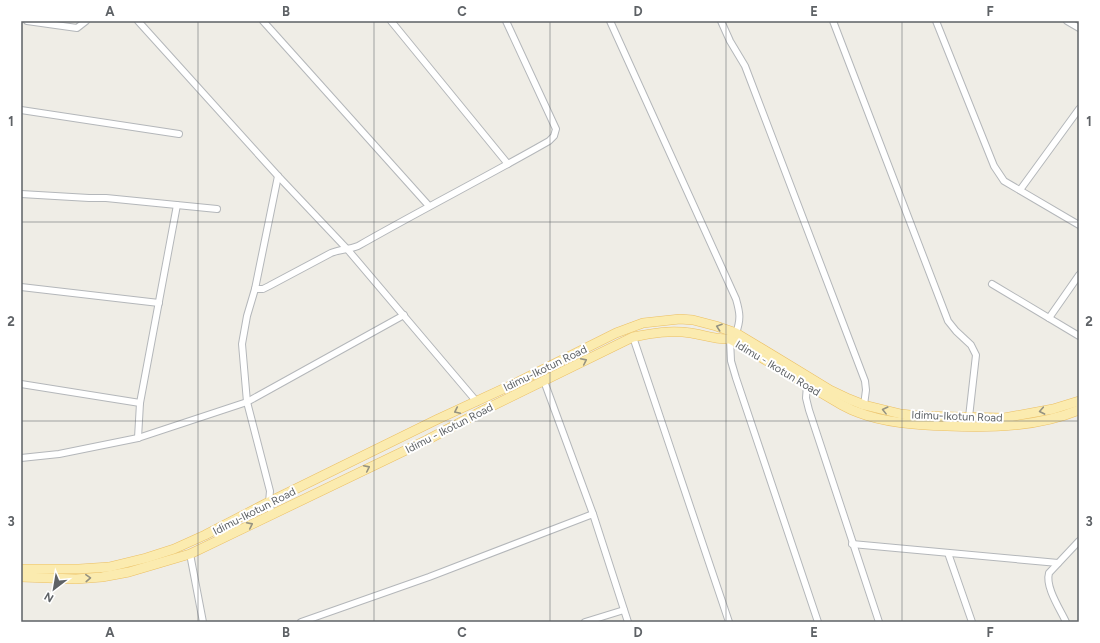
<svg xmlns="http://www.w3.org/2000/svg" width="1100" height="643" font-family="Figtree,sans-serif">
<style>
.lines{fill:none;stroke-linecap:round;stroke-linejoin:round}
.minor-casing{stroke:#b4b7ba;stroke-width:8}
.primary-casing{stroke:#ebbf63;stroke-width:10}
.minor{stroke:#fff;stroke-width:6}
.primary{stroke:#fbebaf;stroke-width:9}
.oneway{stroke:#959280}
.grid{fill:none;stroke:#5e6266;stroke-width:1;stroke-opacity:0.55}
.labels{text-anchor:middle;stroke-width:4;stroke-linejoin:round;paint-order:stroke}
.street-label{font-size:11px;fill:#5e6266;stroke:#fff}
.neatline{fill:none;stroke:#5e6266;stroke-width:1.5}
.grid-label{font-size:13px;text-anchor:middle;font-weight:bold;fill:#5e6266}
</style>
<rect width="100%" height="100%" fill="#efede6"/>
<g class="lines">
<defs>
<g id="minor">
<path d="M 27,21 L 77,28 L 86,21"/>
<path d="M 138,21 L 278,176 L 348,250 L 477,402"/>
<path d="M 263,21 L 429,206"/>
<path d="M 391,21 L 508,164"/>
<path d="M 610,21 L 736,299 C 740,313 741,319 736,333"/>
<path d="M 721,21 L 730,41 L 745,66 L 865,381 L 866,390 L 864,405"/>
<path d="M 833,21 L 948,321 L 956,331 L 971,345 L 976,355 L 969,417"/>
<path d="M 936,21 L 994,166 L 1004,181 L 1079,225"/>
<path d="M 1067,21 L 1079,28"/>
<path d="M 21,110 L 179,134"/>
<path d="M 1020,190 L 1079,109"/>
<path d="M 21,194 L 89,198 L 106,198 L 217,209"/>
<path d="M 992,284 L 1079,336"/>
<path d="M 21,287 L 159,303"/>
<path d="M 255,289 L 263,289 L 269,286 L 331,253 C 341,249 348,250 358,246 C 421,210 486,177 549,141 L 554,136 L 556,129 L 506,21"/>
<path d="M 1049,318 L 1079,275"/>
<path d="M 633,337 L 729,622"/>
<path d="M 730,339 L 731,361 L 736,378 L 818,622"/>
<path d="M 544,381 L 593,514 L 628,622"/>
<path d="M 21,384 L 140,403"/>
<path d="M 807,385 L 806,398 L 809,410 L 879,622"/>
<path d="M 138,438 L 140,403 L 177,205"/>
<path d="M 21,458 L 59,454 L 138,438 L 247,402 L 404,315"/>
<path d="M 272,514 L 269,502 L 270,491 L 247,402 L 242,344 L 247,316 L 255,289 L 278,176"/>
<path d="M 852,544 L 1058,563"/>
<path d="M 948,553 L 972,622"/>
<path d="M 190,554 L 203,622"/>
<path d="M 301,622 L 429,577 L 593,514"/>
<path d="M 585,622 L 624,610"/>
<path d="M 1066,622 C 1060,609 1045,587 1049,573 L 1079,541"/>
</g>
<g id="primary">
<path d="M 21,569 L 79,569 L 109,567 L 146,558 L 174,549 L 205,535 L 269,502 L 438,419 L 518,382 L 616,333 L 643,323 L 680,319 L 693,320 L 716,326 L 736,333 L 794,368 L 830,390 L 849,399 L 864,405 L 901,414 L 919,416 L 1004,418 L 1053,409 L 1079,401"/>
<path d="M 21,577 L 76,579 L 102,577 L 129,572 L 190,554 L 427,440 L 482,411 L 633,337 C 653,333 670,330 691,333 C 704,335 717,340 730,339 L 840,404 C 846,407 851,410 857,412 C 885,423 917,425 947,426 C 991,428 1037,427 1079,410"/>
</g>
</defs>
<use href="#minor" class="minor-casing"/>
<use href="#primary" class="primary-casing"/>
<use href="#minor" class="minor"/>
<use href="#primary" class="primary"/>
</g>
<defs><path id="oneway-chevron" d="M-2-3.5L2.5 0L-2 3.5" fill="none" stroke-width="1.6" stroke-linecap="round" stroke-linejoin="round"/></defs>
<g class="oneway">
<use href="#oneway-chevron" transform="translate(719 327) rotate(-161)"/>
<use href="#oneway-chevron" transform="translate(584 361) rotate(-26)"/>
<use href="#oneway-chevron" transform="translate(885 410) rotate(-166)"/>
<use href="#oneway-chevron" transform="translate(457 411) rotate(155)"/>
<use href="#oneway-chevron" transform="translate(1042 411) rotate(169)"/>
<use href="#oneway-chevron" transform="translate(367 468) rotate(-26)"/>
<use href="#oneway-chevron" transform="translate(250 525) rotate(-26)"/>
<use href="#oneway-chevron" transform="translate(88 578) rotate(-3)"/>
</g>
<path class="grid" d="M 198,21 L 198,622M 374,21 L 374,622M 550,21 L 550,622M 726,21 L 726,622M 902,21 L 902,622M 21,222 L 1079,222M 21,421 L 1079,421"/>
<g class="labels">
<g class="street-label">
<text transform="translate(545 368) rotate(-26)" y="4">Idimu-Ikotun Road</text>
<text transform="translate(778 368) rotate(31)" y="4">Idimu - Ikotun Road</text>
<text transform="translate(957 416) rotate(2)" y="4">Idimu-Ikotun Road</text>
<text transform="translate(449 428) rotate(-27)" y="4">Idimu - Ikotun Road</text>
<text transform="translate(254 511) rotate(-27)" y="4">Idimu-Ikotun Road</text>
</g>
</g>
<rect width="1100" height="643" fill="none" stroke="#ffffff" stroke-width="44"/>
<g transform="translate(54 589) rotate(211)" stroke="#ffffff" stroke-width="3" paint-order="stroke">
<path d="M0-3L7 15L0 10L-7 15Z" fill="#5e6266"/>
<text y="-6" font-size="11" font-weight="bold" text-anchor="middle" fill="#5e6266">N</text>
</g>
<rect x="22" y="22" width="1056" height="599" class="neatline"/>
<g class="grid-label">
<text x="110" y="16">A</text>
<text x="286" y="16">B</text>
<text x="462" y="16">C</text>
<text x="638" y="16">D</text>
<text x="814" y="16">E</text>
<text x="990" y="16">F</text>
<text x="11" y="126">1</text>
<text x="1089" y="126">1</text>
<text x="11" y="326">2</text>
<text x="1089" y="326">2</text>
<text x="11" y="526">3</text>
<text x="1089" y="526">3</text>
<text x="110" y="637">A</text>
<text x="286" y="637">B</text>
<text x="462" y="637">C</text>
<text x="638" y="637">D</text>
<text x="814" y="637">E</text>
<text x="990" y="637">F</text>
</g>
</svg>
